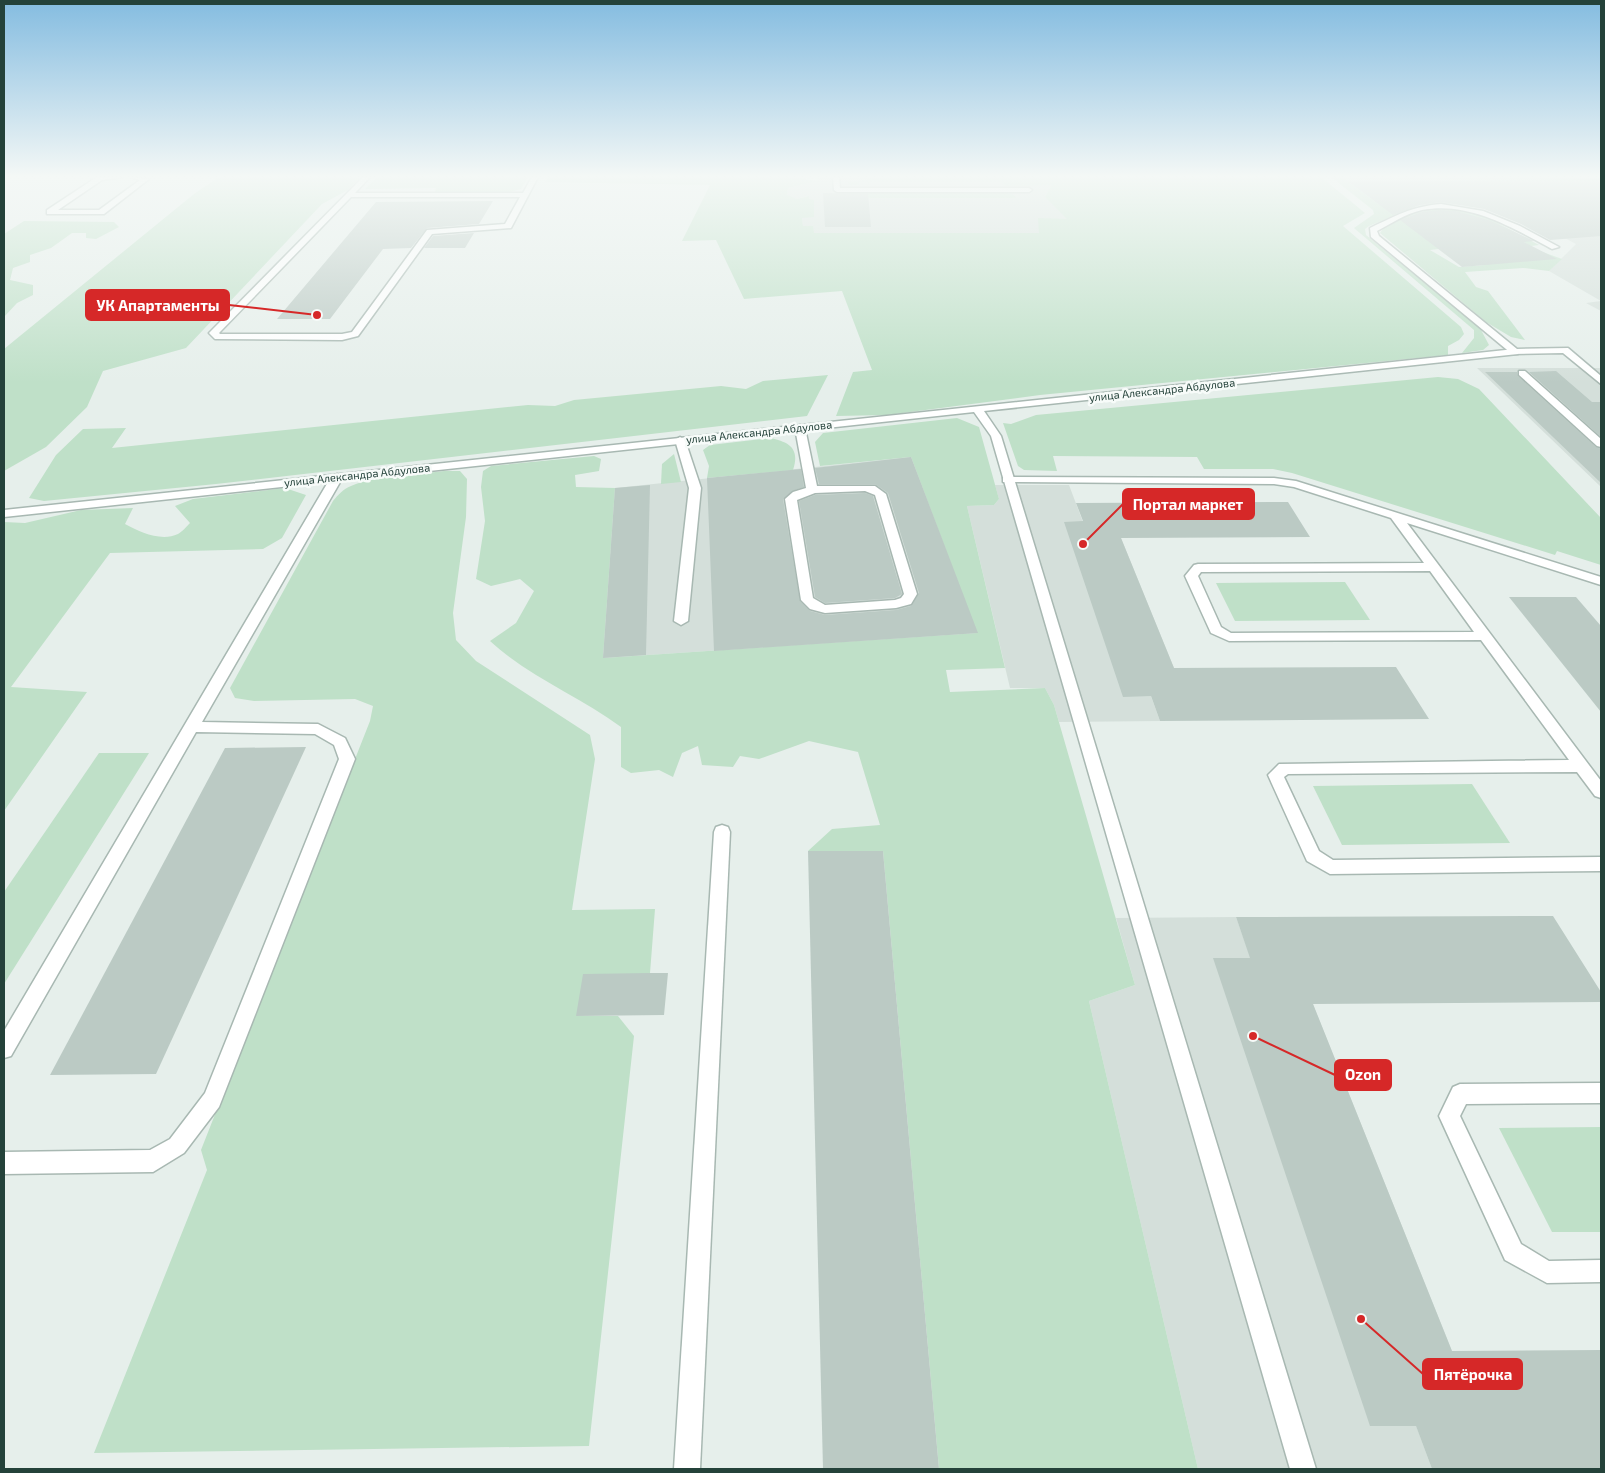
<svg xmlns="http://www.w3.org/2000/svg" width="1605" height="1473" font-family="'Exo 2',sans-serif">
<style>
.built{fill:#d4dfda}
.green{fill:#bfe0c8;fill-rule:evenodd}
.building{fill:#bbcac4}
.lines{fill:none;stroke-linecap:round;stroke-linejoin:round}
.service-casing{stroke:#a8b8b2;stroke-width:3}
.minor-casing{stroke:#a8b8b2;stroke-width:3}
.service{fill:#fff;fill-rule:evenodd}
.minor{fill:#fff;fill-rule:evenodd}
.labels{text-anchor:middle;stroke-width:5;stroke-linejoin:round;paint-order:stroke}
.far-street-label{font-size:11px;fill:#24423a;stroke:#f7fbf9}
.leader{fill:none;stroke:#d62828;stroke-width:2}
.callout-dot{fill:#d62828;stroke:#f7fbf9;stroke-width:2}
.callout{fill:#d62828;stroke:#d62828;stroke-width:2}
.callout-label{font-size:15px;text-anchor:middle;font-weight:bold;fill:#fff}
</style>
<rect width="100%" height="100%" fill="#e6efeb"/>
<g class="built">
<path d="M 818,177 L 1036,177 L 1053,185 L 1045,197 L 1068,219 L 1040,233 L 814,233 L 803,226 L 802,217 L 808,196 L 797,199 L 787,196 L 788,188 L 817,181 Z"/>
<path d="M 1342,177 L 1601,177 L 1601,311 L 1586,303 L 1601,301 L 1549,271 L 1576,244 L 1489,198 L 1471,204 L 1417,206 L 1378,204 Z"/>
<path d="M 1477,368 L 1601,368 L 1601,487 Z"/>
<path d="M 911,457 L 978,633 L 603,658 L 615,488 Z"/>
<path d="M 995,485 L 1069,485 L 1089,538 L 1121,538 L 1174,668 L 1141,669 L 1160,721 L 1059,722 L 1054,705 L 1045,688 L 1010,688 L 967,506 L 994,505 L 999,499 Z"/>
<path d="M 1236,917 L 1267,1004 L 1313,1004 L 1452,1351 L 1389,1352 L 1432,1469 L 1198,1469 L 1089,1001 L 1135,985 L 1116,918 Z"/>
</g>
<g class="green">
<path d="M 219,177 L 360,177 L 348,190 L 322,204 L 186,348 L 103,371 L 87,407 L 46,447 L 4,471 L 4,349 L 194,194 Z"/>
<path d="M 377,177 L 528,177 L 521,189 L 509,192 L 435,192 L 436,188 L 365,189 Z"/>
<path d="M 548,177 L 790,177 L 817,181 L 788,188 L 787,195 L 797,199 L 809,196 L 809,199 L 814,200 L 814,217 L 802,218 L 803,226 L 813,226 L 814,233 L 1039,233 L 1038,218 L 1067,219 L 1045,197 L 1052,185 L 1006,186 L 1002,182 L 869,182 L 869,185 L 867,182 L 859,182 L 859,185 L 849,185 L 848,182 L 888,177 L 1321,177 L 1365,213 L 1343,226 L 1461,327 L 1464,334 L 1459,340 L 1448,346 L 1448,355 L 1040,395 L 887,415 L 836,416 L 853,372 L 872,370 L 842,291 L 744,299 L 716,240 L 682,241 L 710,185 L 545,182 Z"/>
<path d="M 1331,177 L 1342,177 L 1378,204 L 1420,208 L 1405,211 L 1369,226 L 1365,229 L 1366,235 L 1480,328 L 1489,345 L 1483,350 L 1462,353 L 1474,338 L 1474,330 L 1354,228 L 1374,214 L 1373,210 Z"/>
<path d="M 847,192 L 1004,192 L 1014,195 L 1016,198 L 856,198 L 848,196 Z"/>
<path d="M 1434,209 L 1462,209 L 1479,213 L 1539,245 L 1531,246 L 1479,218 L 1455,220 L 1562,259 L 1549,271 L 1523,268 L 1465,272 L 1476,287 L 1488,291 L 1525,340 L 1511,337 L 1486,322 L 1380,233 C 1391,218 1415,213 1434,209 ZM 1456,247 L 1485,265 L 1459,267 L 1430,250 Z"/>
<path d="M 24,221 L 114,222 L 119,227 L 96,239 L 86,238 L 86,233 L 72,233 L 51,248 L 30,255 L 30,262 L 13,268 L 10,280 L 33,285 L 33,295 L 17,303 L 4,317 L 4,234 Z"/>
<path d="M 828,375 L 807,416 L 216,484 L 44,501 L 29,498 L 56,455 L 83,429 L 126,428 L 112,448 L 528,405 L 555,406 L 574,400 L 721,386 L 746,389 L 763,381 Z"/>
<path d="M 1438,377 L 1458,379 L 1479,389 L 1601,518 L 1601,565 L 1557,551 L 1555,555 L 1292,473 L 1273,469 L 1204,469 L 1197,457 L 1053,456 L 1057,471 L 1024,470 L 1018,466 L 1003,423 L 1011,424 L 1036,415 Z"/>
<path d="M 957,418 L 979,427 L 999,499 L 994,505 L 967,506 L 1005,668 L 946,670 L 950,692 L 1045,688 L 1054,705 L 1135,985 L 1089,1001 L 1198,1469 L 939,1469 L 883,851 L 808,851 L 832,829 L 880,825 L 858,752 L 809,741 L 759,759 L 740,756 L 733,767 L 702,765 L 698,746 L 682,753 L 673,777 L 659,770 L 631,773 L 621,767 L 621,727 C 579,696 529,677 490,641 L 516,623 L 534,591 L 520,579 L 491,586 L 476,579 L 485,521 L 481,487 L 483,471 L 491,466 L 594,456 L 601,459 L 599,471 L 575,475 L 576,487 L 615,488 L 603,658 L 977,633 L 911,457 L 820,466 L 815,442 L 823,433 Z"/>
<path d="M 770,438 C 790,442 800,449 793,470 L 707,478 L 709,466 L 703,450 L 710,445 Z"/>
<path d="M 674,454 L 681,482 L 661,484 L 662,464 Z"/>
<path d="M 444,471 L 460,471 L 467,479 L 466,517 L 453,613 L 456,640 L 476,661 L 590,735 L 595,759 L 572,910 L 655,909 L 650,973 L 576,1016 L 618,1016 L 634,1036 L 589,1446 L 94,1453 L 207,1170 L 201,1150 L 370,721 L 373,706 L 355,699 L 254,701 L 235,698 L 230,688 L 333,501 C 338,495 343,489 351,486 C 377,475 416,475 444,471 Z"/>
<path d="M 285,488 L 306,495 L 282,538 L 263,549 L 110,553 L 11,687 L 87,692 L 4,811 L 4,522 L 25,523 L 81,510 L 133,508 L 125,524 C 140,532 161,542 178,534 C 182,532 187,526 190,523 L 175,506 L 193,499 Z"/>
<path d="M 1345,582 L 1370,620 L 1235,621 L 1216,583 Z"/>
<path d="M 99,753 L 149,753 L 4,984 L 4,892 Z"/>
<path d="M 1472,784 L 1510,843 L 1342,845 L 1313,786 Z"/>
<path d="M 1601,1127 L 1601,1232 L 1552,1232 L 1499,1128 Z"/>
</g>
<g class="building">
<path d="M 1601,179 L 1601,236 L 1550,240 L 1521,224 L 1484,209 L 1441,202 L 1420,205 L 1393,215 L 1349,182 Z"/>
<path d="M 823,193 L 868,194 L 871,227 L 825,227 Z"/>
<path d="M 493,201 L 479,224 L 427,228 L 411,248 L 383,249 L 330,319 L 277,319 L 376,202 Z"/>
<path d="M 1440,210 L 1456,211 L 1489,220 L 1534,241 L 1524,242 L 1557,259 L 1462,267 L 1400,220 L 1422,212 Z"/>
<path d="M 474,233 L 465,248 L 424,248 L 433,236 Z"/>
<path d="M 1556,371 L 1592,402 L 1601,402 L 1601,437 L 1529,372 Z"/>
<path d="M 1485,372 L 1517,372 L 1518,376 L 1596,447 L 1601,449 L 1601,483 Z"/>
<path d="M 911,457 L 978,633 L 714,651 L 707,478 L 801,469 L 804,487 L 792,491 L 783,499 L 800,601 L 810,611 L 825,615 L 896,610 L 911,606 L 919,593 L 888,493 L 875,484 L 819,484 L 815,468 Z"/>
<path d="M 650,485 L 646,655 L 603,658 L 615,488 Z"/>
<path d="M 865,493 L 873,496 L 902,594 L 895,598 L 825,603 L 815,597 L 799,501 L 815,495 Z"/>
<path d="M 1288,502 L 1310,537 L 1121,538 L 1174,668 L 1396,667 L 1429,719 L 1160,721 L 1151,696 L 1123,697 L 1064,522 L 1083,521 L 1076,503 Z"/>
<path d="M 1509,597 L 1576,597 L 1601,626 L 1601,712 Z"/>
<path d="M 306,747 L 156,1074 L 50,1075 L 225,748 Z"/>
<path d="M 808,851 L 883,851 L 939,1469 L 823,1469 Z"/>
<path d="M 1553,916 L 1601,992 L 1601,1002 L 1313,1004 L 1452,1351 L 1601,1350 L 1601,1469 L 1432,1469 L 1416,1426 L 1370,1426 L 1213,958 L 1250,958 L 1236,917 Z"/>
<path d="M 650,973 L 668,973 L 664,1015 L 576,1016 L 583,974 Z"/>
</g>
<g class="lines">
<defs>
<g id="service">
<path d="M 97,177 L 123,177 L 102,180 L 58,210 L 99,210 L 140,180 L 131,177 L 149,179 L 104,214 L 47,214 L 47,210 Z"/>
<path d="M 363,177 L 370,177 L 355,193 L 523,193 L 532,177 L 538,177 L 511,228 L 432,234 L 358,336 L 342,340 L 215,339 L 209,333 L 211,331 ZM 351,197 L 520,197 L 505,224 L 427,230 L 352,332 L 342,334 L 220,334 L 219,333 Z"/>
<path d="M 833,177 L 839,177 L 840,188 L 1029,188 L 1032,190 L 1029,192 L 837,192 L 834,190 Z"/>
<path d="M 1441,204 L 1483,211 L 1520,226 L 1559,247 L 1552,249 C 1513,228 1469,201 1422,210 C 1405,214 1392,223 1377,231 L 1379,236 L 1517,349 L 1568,348 L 1601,376 L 1601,384 L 1563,353 L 1512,354 L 1371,237 L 1370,228 C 1398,215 1410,207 1441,204 Z"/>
<path d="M 1519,371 L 1525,371 L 1601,439 L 1601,447 L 1597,446 L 1519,375 Z"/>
<path d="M 800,425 L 805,428 L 817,486 L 875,486 L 886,494 L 917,594 L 911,604 L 896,608 L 825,613 L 810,609 L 801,600 L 785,499 L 793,492 L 806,488 L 795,428 ZM 865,491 L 875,495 L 904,594 L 901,598 L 895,600 L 825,605 L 813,598 L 797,500 L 815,493 Z"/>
<path d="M 680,437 L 685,440 L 701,488 L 688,621 L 681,625 L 674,621 L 689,488 L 675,440 Z"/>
<path d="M 337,474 L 343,477 L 202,722 L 318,724 L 345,738 L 355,759 L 219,1107 L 184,1153 L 153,1172 L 4,1174 L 4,1152 L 150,1150 L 170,1139 L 205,1093 L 339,759 L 334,745 L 315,734 L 196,732 L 11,1056 L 4,1058 L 4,1031 L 331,477 Z"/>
<path d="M 1007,477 L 1274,478 L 1296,481 L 1601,577 L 1601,585 L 1407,523 L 1601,781 L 1601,798 L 1595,796 L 1577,772 L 1288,774 L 1284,777 L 1319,851 L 1333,860 L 1601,857 L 1601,871 L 1330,874 L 1307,861 L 1268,775 L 1279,764 L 1569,760 L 1481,640 L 1229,641 L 1211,633 L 1185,576 L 1194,565 L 1198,564 L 1424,563 L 1391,518 L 1294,487 L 1274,484 L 1003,482 L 1003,478 ZM 1430,571 L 1474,632 L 1231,633 L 1221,627 L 1198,576 L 1201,572 Z"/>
<path d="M 722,825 L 728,827 L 730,832 L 700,1469 L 674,1469 L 714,832 L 716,827 Z"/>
<path d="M 1601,1083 L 1601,1103 L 1466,1104 L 1460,1116 L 1521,1244 L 1549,1261 L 1601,1260 L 1601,1282 L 1547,1283 L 1505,1260 L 1439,1116 L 1453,1087 L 1460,1084 Z"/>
</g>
<path id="minor" d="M 1515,349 L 1518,350 L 1518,354 L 984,411 L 1001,436 L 1316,1469 L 1290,1469 L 991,436 L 974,412 L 4,517 L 4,510 Z"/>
</defs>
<use href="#service" class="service-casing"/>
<use href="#minor" class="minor-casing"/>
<use href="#service" class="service"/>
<use href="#minor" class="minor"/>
</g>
<linearGradient id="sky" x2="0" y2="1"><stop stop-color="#84bce0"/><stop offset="0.46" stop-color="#f4f8f6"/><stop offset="1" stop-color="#f4f8f6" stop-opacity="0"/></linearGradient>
<rect width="1605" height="383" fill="url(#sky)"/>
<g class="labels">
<g class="far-street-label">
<text transform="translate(1162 390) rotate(-6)" y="4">улица Александра Абдулова</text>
<text transform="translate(759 432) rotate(-6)" y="4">улица Александра Абдулова</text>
<text transform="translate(357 475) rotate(-6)" y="4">улица Александра Абдулова</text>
</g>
</g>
<path class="leader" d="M317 315L229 305M1083 544L1123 504M1253 1036L1335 1075M1361 1319L1423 1374"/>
<g class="callout-dot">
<circle cx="317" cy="315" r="5"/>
<circle cx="1083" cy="544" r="5"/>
<circle cx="1253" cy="1036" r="5"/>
<circle cx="1361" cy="1319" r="5"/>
</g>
<g class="callout">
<rect x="86" y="290" width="143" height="30" rx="5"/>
<rect x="1123" y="489" width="131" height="30" rx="5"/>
<rect x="1335" y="1060" width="56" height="30" rx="5"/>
<rect x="1423" y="1359" width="99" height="30" rx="5"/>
</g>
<g class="callout-label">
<text x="158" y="311">УК Апартаменты</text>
<text x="1188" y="510">Портал маркет</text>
<text x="1363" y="1080">Ozon</text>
<text x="1473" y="1380">Пятёрочка</text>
</g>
<rect width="1605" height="1473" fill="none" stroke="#24423a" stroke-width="10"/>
</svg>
